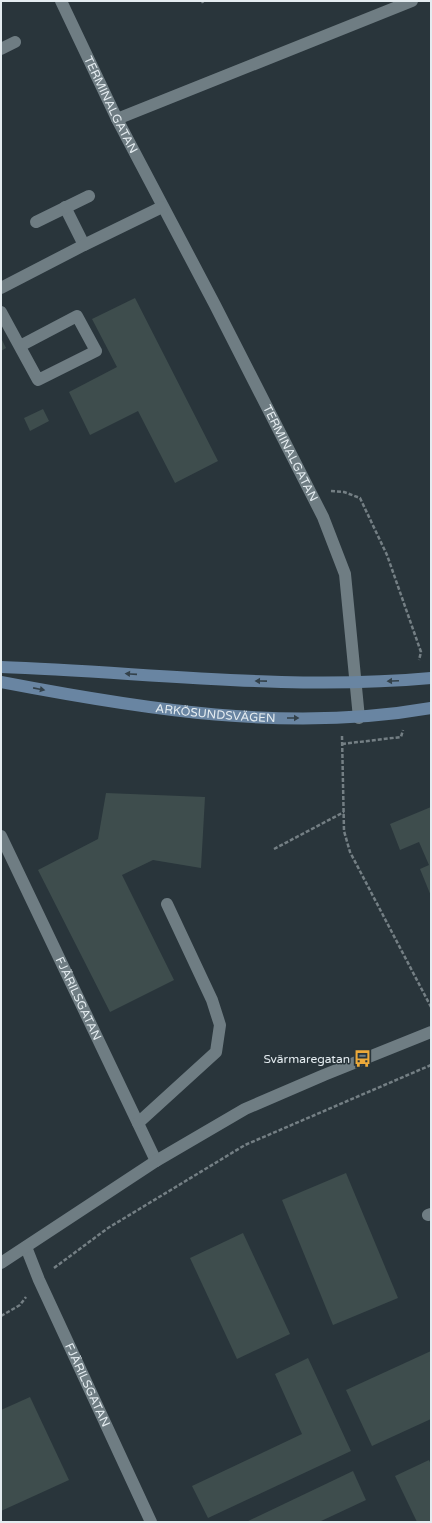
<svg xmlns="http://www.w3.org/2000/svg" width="432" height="1523" font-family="'Varela Round',sans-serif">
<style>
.building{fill:#3e4d4d}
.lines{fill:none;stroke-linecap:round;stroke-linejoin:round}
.path{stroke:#747f84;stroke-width:2.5;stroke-dasharray:4 2;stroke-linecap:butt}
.lane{stroke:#6f7d83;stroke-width:12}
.street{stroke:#6f7d83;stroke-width:12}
.secondary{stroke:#6985a2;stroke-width:12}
.oneway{fill:#33414a}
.labels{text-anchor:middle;stroke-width:3;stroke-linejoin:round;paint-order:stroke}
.street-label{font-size:12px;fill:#e4ecf0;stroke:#29353b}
.poi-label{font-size:12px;fill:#e4ecf0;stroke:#29353b;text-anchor:end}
</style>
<rect width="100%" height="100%" fill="#29353b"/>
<g class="building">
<path d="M 135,298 L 218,461 L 175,483 L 138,411 L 90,435 L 69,392 L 117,367 L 92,319 Z"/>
<path d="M 1,338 L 6,348 L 1,351 Z"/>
<path d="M 43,409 L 49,421 L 30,431 L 24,418 Z"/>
<path d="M 106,793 L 205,797 L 201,868 L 153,860 L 122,875 L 174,980 L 110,1012 L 38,870 L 98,839 Z"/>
<path d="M 431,807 L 431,896 L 420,869 L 429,865 L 419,842 L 400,850 L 390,824 Z"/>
<path d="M 346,1173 L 398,1298 L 333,1325 L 282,1200 Z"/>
<path d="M 243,1233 L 290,1334 L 237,1359 L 190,1258 Z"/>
<path d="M 431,1351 L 431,1419 L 372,1446 L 346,1390 Z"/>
<path d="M 308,1358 L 351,1451 L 208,1518 L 192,1486 L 302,1434 L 275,1374 Z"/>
<path d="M 30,1397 L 69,1480 L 1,1511 L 1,1410 Z"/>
<path d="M 429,1460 L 431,1465 L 431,1522 L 417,1522 L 395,1476 Z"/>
<path d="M 353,1471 L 366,1500 L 319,1522 L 246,1522 Z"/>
</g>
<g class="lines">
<g class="path">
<path d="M 202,1 L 203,3"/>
<path d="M 331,491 L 344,492 L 360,498 L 387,555 L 421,652 L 419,660"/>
<path d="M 342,736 L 344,831 L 350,852 L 431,1007"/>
<path d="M 342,744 L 401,737 L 403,730"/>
<path d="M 274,849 L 344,812"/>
<path d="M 54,1268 L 108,1228 L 245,1145 L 431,1065"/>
<path d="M 1,1316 L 20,1305 L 26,1297"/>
</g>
<g class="lane">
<path d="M 1,49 L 15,42"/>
<path d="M 117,119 L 412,1"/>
<path d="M 65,207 L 84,245"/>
<path d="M 36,222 L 89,196"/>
<path d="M 1,312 L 38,380 L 96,351 L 77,316 L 20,346"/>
<path id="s1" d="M 1,836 L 156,1161"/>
<path d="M 138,1123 L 216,1052 L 220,1025 L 212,1000 L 167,904"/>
<path d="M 428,1215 L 431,1214"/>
</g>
<g class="street">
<path id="s2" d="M 61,1 L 117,119 L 215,305 L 323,517 L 345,574 L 359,718"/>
<path d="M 1,288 L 84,245 L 162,207"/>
<path id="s3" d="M 26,1247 L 39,1280 L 151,1522"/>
<path d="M 1,1263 L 156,1161 L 245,1109 L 324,1075 L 431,1032"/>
</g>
<g class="secondary">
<path d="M 1,667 C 144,672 288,691 431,678"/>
<path id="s4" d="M 1,682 C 142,709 288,733 431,708"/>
</g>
</g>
<defs><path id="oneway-solid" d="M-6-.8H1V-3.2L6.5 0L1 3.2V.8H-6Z"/></defs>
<g class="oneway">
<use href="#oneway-solid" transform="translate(131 674) rotate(-176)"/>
<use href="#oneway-solid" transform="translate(261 681) rotate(-179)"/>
<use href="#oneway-solid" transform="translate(393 681) rotate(178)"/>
<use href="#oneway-solid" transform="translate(39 689) rotate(11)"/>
<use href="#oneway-solid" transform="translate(293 718)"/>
</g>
<defs>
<symbol id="bus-bare" viewBox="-9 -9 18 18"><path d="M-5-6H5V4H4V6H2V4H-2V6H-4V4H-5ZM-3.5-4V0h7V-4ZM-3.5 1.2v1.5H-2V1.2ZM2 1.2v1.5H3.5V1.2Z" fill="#eca93a" stroke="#29353b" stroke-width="2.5" paint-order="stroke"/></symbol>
</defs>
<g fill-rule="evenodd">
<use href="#bus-bare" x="350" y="1046" width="25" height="25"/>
</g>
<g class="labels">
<g class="street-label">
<text dy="4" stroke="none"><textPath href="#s2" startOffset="115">TERMINALGATAN</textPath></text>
<text dy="4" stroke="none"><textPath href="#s2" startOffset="507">TERMINALGATAN</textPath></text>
<text dy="4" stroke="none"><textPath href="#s4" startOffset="217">ARKÖSUNDSVÄGEN</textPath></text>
<text dy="4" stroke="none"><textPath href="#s1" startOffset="180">FJÄRILSGATAN</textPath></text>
<text dy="4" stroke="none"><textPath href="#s3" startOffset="151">FJÄRILSGATAN</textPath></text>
</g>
<g class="poi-label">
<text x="350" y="1063">Svärmaregatan</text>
</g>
</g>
<rect width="432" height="1523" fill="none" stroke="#e4ecf0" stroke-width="4"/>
</svg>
